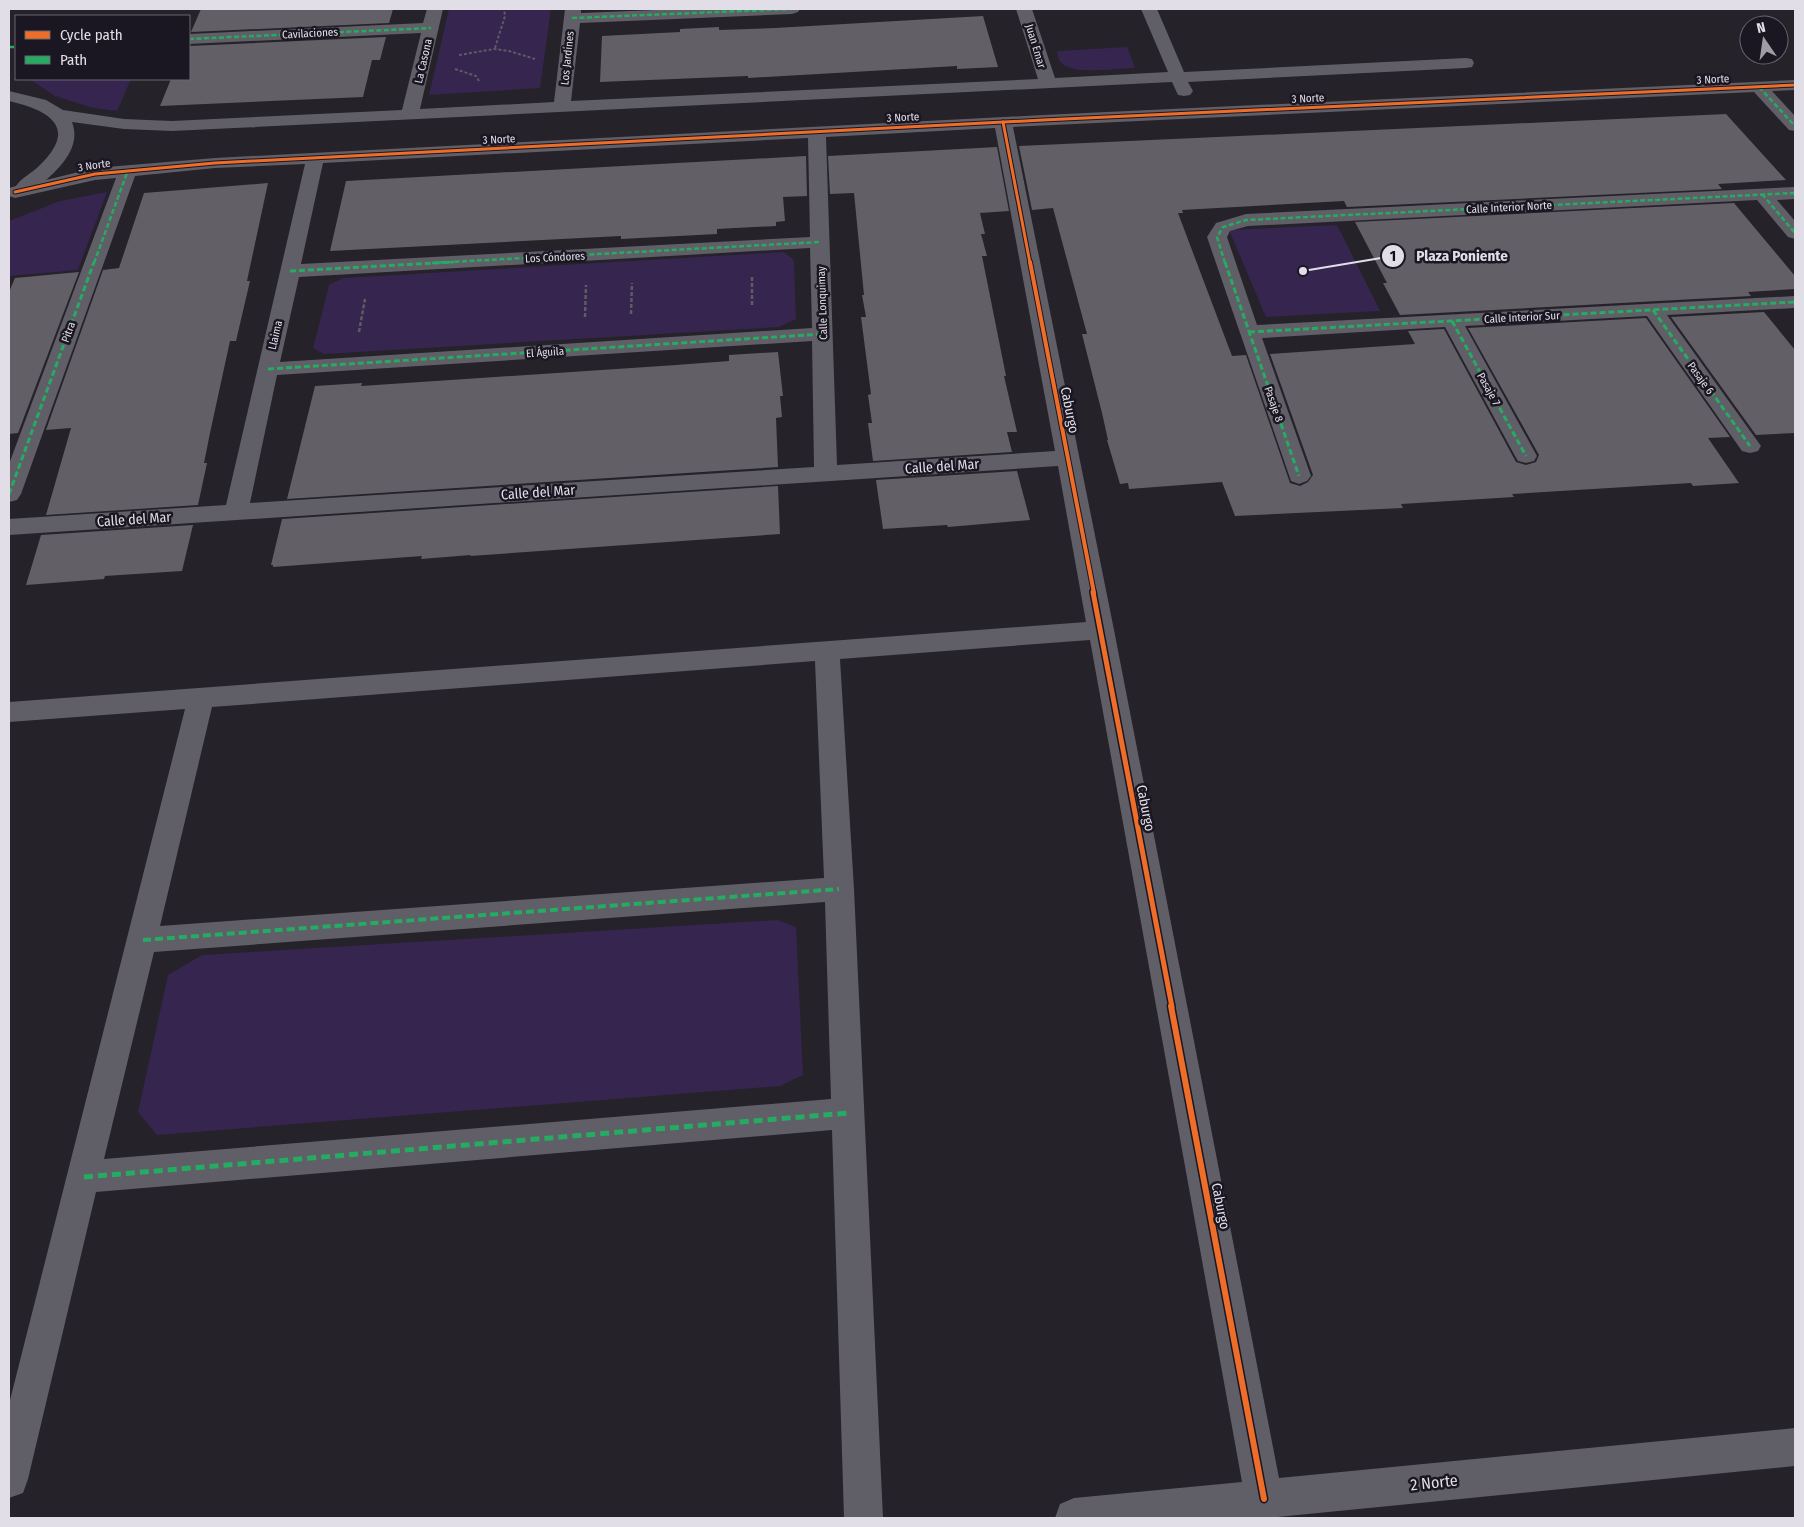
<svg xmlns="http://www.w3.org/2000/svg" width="1804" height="1527" font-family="'Fira Sans Condensed',sans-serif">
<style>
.green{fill:#36254f}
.building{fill:#625f66}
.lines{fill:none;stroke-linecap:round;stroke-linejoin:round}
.path-far1{stroke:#5e5b63;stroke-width:2;stroke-dasharray:3 2;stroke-linecap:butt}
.path{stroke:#5e5b63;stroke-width:2.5;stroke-dasharray:4 2;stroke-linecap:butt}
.minor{fill:#605e66;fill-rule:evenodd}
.quiet-far3{stroke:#26ab63;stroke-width:2.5;stroke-dasharray:5 2.5;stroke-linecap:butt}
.quiet-far2{stroke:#26ab63;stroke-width:3;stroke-dasharray:6 3;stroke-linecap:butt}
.quiet-far1{stroke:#26ab63;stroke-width:4;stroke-dasharray:8 4;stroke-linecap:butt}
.quiet{stroke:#26ab63;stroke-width:5;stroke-dasharray:9 5;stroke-linecap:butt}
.cycleway-far3-casing{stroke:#1a1622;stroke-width:5}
.cycleway-far2-casing{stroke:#1a1622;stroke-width:6}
.cycleway-far1-casing{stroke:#1a1622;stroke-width:8}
.cycleway-casing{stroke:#1a1622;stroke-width:9}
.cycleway-far3{stroke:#ee6e29;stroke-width:3}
.cycleway-far2{stroke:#ee6e29;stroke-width:4}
.cycleway-far1{stroke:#ee6e29;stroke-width:5}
.cycleway{stroke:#ee6e29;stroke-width:6}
.labels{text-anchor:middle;stroke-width:5;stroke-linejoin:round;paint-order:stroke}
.far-street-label{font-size:11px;fill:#e1dee7;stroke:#1a1622}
.street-label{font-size:14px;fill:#e1dee7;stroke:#1a1622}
.near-street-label{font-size:16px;fill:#e1dee7;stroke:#1a1622}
.leader{fill:none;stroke:#e1dee7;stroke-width:2}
.callout-dot{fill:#e1dee7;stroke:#1a1622;stroke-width:2}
.mark-label{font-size:15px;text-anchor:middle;font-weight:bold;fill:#111}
.callout-label{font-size:15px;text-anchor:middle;font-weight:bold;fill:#e1dee7;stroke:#1a1622;stroke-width:5;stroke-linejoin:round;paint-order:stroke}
</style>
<rect width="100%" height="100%" fill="#252229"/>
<g class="green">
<path d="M 449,9 L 551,9 L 540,88 L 429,95 Z"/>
<path d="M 1127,47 L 1135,68 C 1118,68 1077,75 1064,65 C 1058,61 1058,57 1057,51 Z"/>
<path d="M 29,79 L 131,79 L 117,111 L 93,108 L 55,96 Z"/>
<path d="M 107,192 L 78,270 L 9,276 L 9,221 L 60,201 Z"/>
<path d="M 1337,225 L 1380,311 L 1266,317 L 1229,230 Z"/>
<path d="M 784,252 L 794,260 L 796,319 L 779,327 L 324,354 L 313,348 L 329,285 L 343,278 Z"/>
<path d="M 778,920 L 796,927 L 803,1075 L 780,1086 L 157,1135 L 138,1112 L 168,975 L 202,955 Z"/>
</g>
<g class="building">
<path d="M 201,9 L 393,9 L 389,23 L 191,32 Z"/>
<path d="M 983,16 L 998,67 L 957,69 L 957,66 L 748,78 L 748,76 L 600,82 L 602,36 L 680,32 L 680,29 L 719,27 L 719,30 L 775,28 Z"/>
<path d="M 386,37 L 380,60 L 372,60 L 363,97 L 160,106 L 171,79 L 189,79 L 189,46 Z"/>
<path d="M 1726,114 L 1786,180 L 1718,184 L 1722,189 L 1347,207 L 1344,201 L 1182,210 L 1183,213 L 1178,213 L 1232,356 L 1246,355 L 1290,483 L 1300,486 L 1308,482 L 1313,475 L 1270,354 L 1415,344 L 1408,331 L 1444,329 L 1516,462 L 1526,465 L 1536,462 L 1539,455 L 1468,328 L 1646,318 L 1730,437 L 1708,438 L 1739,483 L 1693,486 L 1691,483 L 1512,494 L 1514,497 L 1401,504 L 1403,508 L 1235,516 L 1222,482 L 1129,489 L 1128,483 L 1120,484 L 1107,440 L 1108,440 L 1102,413 L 1082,334 L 1087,334 L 1053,208 L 1032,210 L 1019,146 Z"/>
<path d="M 997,147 L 1009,211 L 980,213 L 985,234 L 981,234 L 987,256 L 982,256 L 1006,376 L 1004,376 L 1017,432 L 1007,432 L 1012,452 L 873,461 L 868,423 L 872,423 L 868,395 L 871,394 L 861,317 L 866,317 L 862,295 L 864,295 L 854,193 L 830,194 L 828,156 Z"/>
<path d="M 806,156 L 807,196 L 783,197 L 785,221 L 776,222 L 776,226 L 717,229 L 717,234 L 621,239 L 621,236 L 330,251 L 346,181 Z"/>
<path d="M 268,183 L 247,281 L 250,281 L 236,341 L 230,341 L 210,433 L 204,463 L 207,463 L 198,505 L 46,515 L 71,428 L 46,430 L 103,270 L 119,268 L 144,193 Z"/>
<path d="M 1734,203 L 1795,276 L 1795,289 L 1748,292 L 1751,296 L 1400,315 L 1383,283 L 1387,283 L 1355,222 Z"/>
<path d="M 79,272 L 18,433 L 9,434 L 9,292 L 15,278 Z"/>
<path d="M 1764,312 L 1795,350 L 1795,433 L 1756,435 L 1671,317 Z"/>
<path d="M 778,352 L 783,396 L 780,396 L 782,417 L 776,418 L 778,467 L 287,499 L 315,386 L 362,383 L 361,386 L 676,365 L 729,361 L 729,355 Z"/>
<path d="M 1017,471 L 1030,520 L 948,527 L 947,525 L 883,529 L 876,480 Z"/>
<path d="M 778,486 L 780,534 L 470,556 L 471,555 L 421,559 L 422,556 L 273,567 L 273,565 L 271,565 L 282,519 Z"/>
<path d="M 193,525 L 182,571 L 105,576 L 104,579 L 26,585 L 41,535 Z"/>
</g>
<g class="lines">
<g class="path-far1">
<path d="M 495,48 L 505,16 L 504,9"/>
<path d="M 459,55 L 494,49 L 509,51 L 535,59"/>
<path d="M 455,69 L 476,76 L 479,81"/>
</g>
<g class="path">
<path d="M 752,277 L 752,306"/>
<path d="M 631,314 L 632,283"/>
<path d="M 585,317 L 586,285"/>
<path d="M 359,332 L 365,299"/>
</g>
<g class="minor">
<path d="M 427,9 L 443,9 L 420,109 L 554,102 L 565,9 L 581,9 L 581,13 L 681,9 L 800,9 L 798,12 L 792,14 L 580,23 L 571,101 L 1038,79 L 1016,9 L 1032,9 L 1055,78 L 1168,72 L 1141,9 L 1157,9 L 1184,72 L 1466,58 L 1472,59 L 1474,63 L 1472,67 L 1466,68 L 1188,82 L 1193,91 L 1190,95 L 1184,96 L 1178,95 L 1172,82 L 172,131 L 124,129 L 72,122 C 81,145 63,165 46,180 L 95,168 L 215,158 L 1043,115 L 1795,80 L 1795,90 L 1772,91 L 1795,116 L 1795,131 L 1789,130 L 1754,92 L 1013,127 L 1114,630 L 1279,1478 L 1795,1428 L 1795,1466 L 1268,1518 L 1055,1518 L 1060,1504 L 1074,1498 L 1242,1482 L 1090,640 L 840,659 L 854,889 L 883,1518 L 844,1518 L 832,1130 L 96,1192 L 28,1479 L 23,1493 L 9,1498 L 9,1404 L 185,709 L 9,722 L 9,702 L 1086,622 L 1058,466 L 9,535 L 9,519 L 226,505 L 305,164 L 215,168 L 135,176 L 21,494 L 17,500 L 9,502 L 9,464 L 116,178 L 95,180 L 15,198 L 9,196 L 9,188 L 16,186 C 21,178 32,173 39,166 C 80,127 48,110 9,101 L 9,91 L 46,100 L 63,110 L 124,119 L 172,121 L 402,110 L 421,33 L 189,44 L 189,34 L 423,23 ZM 995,128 L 1055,451 L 837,465 L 826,137 ZM 808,138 L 810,237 L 301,264 L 323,163 ZM 810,248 L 812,328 L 280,362 L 299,277 ZM 812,341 L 814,467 L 250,503 L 277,375 ZM 815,661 L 824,878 L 160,926 L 212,707 ZM 825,902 L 831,1099 L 104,1159 L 154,952 Z"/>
<path d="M 1795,187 L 1795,199 L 1777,200 L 1795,221 L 1795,239 L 1788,237 L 1757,200 L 1248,226 L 1230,231 L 1227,237 L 1257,325 L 1795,296 L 1795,308 L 1667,315 L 1761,446 L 1758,451 L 1750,453 L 1742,451 L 1647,316 L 1465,326 L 1537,456 L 1534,461 L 1526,463 L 1518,461 L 1515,456 L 1445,327 L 1262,338 L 1311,476 L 1307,481 L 1299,484 L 1291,481 L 1207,237 L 1216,223 L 1246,214 Z"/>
</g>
<g class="quiet-far3">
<path d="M 572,18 L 792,9"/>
<path d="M 189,39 L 431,28"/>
<path d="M 9,47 L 16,47"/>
<path d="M 1759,87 L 1795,126"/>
<path d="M 1762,194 L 1795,233"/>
<path d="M 94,263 L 128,170"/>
<path d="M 432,263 L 820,242"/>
<path d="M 1225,263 L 1217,237 L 1223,227 L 1246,220 L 1795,193"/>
</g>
<g class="quiet-far2">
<path d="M 1225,262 L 1299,476"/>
<path d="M 290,271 L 454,262"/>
<path d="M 1653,310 L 1750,446"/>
<path d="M 1452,321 L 1526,456"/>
<path d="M 1249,332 L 1795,302"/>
<path d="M 268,369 L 823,334"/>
<path d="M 9,494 L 94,262"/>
</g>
<path class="quiet-far1" d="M 143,940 L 839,889"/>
<path class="quiet" d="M 84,1177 L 848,1113"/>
<defs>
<g id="cycleway-far3">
<path d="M 1003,122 L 1030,263"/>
<path d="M 15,192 L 95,174 L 215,163 L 1043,120 L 1795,85"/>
</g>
<path id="cycleway-far2" d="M 1030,262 L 1094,593"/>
<path id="cycleway-far1" d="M 1093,592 L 1172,1007"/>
<path id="cycleway" d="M 1171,1006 L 1264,1499"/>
</defs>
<use href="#cycleway-far3" class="cycleway-far3-casing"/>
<use href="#cycleway-far2" class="cycleway-far2-casing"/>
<use href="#cycleway-far1" class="cycleway-far1-casing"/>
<use href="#cycleway" class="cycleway-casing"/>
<use href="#cycleway-far3" class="cycleway-far3"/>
<use href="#cycleway-far2" class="cycleway-far2"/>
<use href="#cycleway-far1" class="cycleway-far1"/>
<use href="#cycleway" class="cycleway"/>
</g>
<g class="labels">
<g class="far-street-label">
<text transform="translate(310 33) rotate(-3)" y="4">Cavilaciones</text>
<text transform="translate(1036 46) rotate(73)" y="4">Juan Emar</text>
<text transform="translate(567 58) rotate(-84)" y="4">Los Jardines</text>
<text transform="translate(423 61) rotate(-77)" y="4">La Casona</text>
<text transform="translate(1713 79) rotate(-3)" y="4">3 Norte</text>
<text transform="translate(1308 98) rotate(-3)" y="4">3 Norte</text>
<text transform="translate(903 117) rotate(-3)" y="4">3 Norte</text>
<text transform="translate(499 139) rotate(-3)" y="4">3 Norte</text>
<text transform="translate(94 165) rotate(-9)" y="4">3 Norte</text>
<text transform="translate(1509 207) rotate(-3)" y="4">Calle Interior Norte</text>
<text transform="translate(555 257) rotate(-3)" y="4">Los Cóndores</text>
<text transform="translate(822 303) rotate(-92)" y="4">Calle Lonquimay</text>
<text transform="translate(1522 317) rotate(-3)" y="4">Calle Interior Sur</text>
<text transform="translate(68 332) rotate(-70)" y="4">Pitra</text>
<text transform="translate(275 335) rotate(-77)" y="4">Llaima</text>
<text transform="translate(545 352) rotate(-4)" y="4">El Águila</text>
<text transform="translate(1701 378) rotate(54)" y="4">Pasaje 6</text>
<text transform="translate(1489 389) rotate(61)" y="4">Pasaje 7</text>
<text transform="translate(1274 404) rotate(71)" y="4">Pasaje 8</text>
</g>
<g class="street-label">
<text transform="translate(1070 410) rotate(79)" y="5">Caburgo</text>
<text transform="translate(942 466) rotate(-4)" y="5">Calle del Mar</text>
<text transform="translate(538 492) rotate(-4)" y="5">Calle del Mar</text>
<text transform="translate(134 519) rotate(-4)" y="5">Calle del Mar</text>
<text transform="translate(1146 808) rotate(79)" y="5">Caburgo</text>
<text transform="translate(1221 1206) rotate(79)" y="5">Caburgo</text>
</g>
<g class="near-street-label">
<text transform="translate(1434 1482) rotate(-6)" y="6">2 Norte</text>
</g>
</g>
<path class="leader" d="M1303 271L1393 256"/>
<g class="callout-dot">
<circle cx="1303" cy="271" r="5"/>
<circle cx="1393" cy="256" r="12"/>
</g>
<g class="mark-label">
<text x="1393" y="261">1</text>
</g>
<g class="callout-label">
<text x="1462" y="261">Plaza Poniente</text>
</g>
<rect width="1804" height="1527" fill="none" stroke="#e1dee7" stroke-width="20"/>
<rect x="15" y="15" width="175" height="65" fill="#1a1622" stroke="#6a6671"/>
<rect x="25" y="31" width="25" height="8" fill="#ee6e29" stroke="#6a6671"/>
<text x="60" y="40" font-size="15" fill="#e1dee7">Cycle path</text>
<rect x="25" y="56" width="25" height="8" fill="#26ab63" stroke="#6a6671"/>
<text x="60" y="65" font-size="15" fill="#e1dee7">Path</text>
<g transform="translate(1764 40) rotate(347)"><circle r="24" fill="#1a1622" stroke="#6a6671"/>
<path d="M0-4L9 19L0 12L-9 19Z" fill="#9f9ca4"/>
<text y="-8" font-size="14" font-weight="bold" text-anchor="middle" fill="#e1dee7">N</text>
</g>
</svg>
